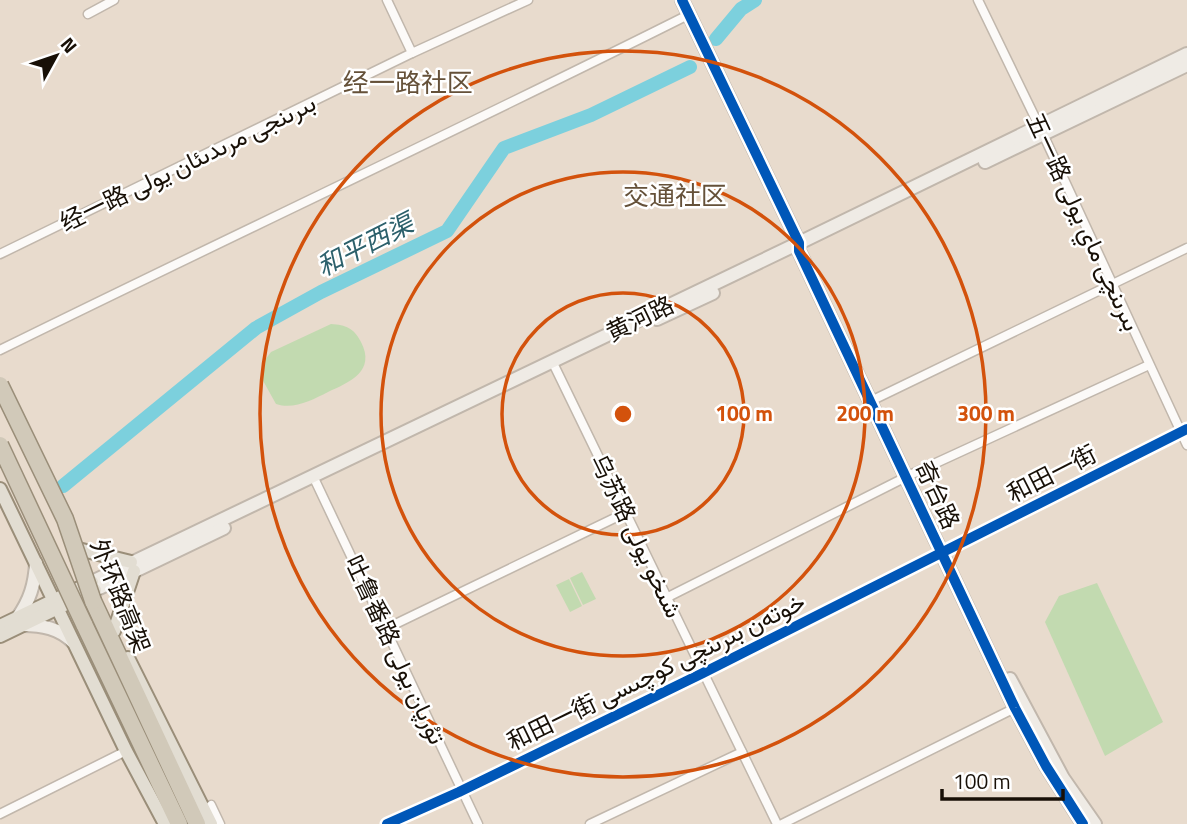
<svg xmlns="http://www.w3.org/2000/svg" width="1187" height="824" font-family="'Titillium Web',Vazirmatn,'Noto Sans SC',sans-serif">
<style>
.green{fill:#c2dab0}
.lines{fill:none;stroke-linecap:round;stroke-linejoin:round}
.river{stroke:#7cd0dd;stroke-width:14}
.street-casing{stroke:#c1b7ac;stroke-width:11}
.secondary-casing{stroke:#c1b7ac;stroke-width:16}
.primary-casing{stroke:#9a8e79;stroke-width:16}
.highway-casing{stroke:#9a8e79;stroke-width:19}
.street{stroke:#fcfaf8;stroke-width:8}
.secondary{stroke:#efebe5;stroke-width:12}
.primary{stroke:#e2ddd2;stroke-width:12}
.highway{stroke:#d1c9b9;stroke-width:16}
.highway-bridge-casing{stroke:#9a8e79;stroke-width:19;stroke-linecap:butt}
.highway-bridge{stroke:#d1c9b9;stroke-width:16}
.cycleway-casing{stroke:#fff;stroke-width:15}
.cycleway{stroke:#0057b8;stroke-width:10}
.ring{fill:none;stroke:#d3520c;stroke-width:3.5}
.labels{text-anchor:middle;stroke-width:5;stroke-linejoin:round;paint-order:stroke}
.street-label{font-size:24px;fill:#181007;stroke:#fff}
.neighbourhood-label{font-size:26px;fill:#655139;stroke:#fff}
.water-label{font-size:26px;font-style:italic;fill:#2c606b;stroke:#fff}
.centre{fill:#d3520c;stroke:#fff;stroke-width:3.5}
.ring-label{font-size:21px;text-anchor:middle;font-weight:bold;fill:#d3520c;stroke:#fff;stroke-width:5;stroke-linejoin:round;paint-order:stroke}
</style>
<rect width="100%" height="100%" fill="#e8dbcd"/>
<g class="green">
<path d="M 331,324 C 346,325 354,328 361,342 C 376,371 350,382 328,392 C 312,400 294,410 276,404 L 261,377 L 265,360 L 271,352 Z"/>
<path d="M 582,572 L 596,599 L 583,605 L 570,578 Z"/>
<path d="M 569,579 L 582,606 L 570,612 L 556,585 Z"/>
<path d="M 1097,583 L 1163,722 L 1105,756 L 1045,622 L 1059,596 Z"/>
</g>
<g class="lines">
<g class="river">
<path d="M 716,39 L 741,9 L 755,0"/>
<path d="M 63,486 L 256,328 L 321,292 L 447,231 L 504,148 L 591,115 L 690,67"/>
</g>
<defs>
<g id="street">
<path d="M 387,0 L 412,53"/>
<path d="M 978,0 L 1043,134 L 1187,445"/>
<path d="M 88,14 L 114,0"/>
<path d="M 0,254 L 412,53 L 528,0"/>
<path d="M 0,350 C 229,237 461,129 690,14"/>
<path d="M 552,361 L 777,824"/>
<path d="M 877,398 L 1187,248"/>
<path d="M 912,474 L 1149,365"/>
<path d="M 313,476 L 478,824"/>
<path d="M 666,598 L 906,477"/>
<path d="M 385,629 L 625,513"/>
<path d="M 211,805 L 220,824"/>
<path d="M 0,814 L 126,751"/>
<path d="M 387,824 L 459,792 L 703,673 L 1187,429"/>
<path d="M 590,824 L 742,752"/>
<path d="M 782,824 L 1015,708"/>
</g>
<g id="secondary">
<path d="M 682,0 L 799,243 L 799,251 L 1015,708 L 1046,766 L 1083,824"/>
<path d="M 985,162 L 1187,65"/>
<path d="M 657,319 L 713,293"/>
<path d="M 92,582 L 799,243 L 1187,54"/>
<path d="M 95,590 L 224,528"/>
<path d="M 18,617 C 30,600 35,584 36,563"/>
<path d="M 23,625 C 42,625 59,628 73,642"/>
<path d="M 1010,679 L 1063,778 L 1095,824"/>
</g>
<g id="primary">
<path d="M 0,489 L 126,751 L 165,824"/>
<path d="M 74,548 L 131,562"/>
<path d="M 0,626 L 92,582"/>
<path d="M 114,631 L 134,571"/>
<path d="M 0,636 L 95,590"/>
<path d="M 128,658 L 211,824"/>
</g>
<g id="highway">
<path d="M 93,601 L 197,824"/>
<path d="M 84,624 L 179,824"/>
</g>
</defs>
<use href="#street" class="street-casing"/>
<use href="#secondary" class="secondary-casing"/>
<use href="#primary" class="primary-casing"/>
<use href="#highway" class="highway-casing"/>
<use href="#street" class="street"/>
<use href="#secondary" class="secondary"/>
<use href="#primary" class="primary"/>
<use href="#highway" class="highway"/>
<defs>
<g id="highway-bridge">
<path d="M 0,385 L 65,519 L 93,601"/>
<path d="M 0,445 L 84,624"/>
</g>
</defs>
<use href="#highway-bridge" class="highway-bridge-casing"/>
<use href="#highway-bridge" class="highway-bridge"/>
<defs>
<g id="cycleway">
<path d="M 682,0 L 799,243 L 799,251 L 1015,708 L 1046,766 L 1083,824"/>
<path d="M 387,824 L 459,792 L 703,673 L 1187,429"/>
</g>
</defs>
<use href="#cycleway" class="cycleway-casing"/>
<use href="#cycleway" class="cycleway"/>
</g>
<g class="ring">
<circle cx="623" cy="414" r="121"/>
<circle cx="623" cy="414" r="242"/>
<circle cx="623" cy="414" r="363"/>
</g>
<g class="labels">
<g class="street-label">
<text transform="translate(188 163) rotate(-26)" y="8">经一路 بىرىنجى مرىدىئان يولى</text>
<text transform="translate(1083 222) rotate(65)" y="8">五一路 بىرىنچى ماي يولى</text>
<text transform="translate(640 319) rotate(-26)" y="8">黄河路</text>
<text transform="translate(1052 474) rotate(-27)" y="8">和田一街</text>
<text transform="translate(937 495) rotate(65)" y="8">奇台路</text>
<text transform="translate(636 536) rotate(64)" y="8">乌苏路 شىخو يولى</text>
<text transform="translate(120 596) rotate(68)" y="8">外环路高架</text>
<text transform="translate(395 650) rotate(65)" y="8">吐鲁番路 تۇرپان يولى</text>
<text transform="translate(656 672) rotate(-26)" y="8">和田一街 خوتەن بىرىنچى كوچىسى</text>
</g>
<g class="neighbourhood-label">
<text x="408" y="92">经一路社区</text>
<text x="675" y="205">交通社区</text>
</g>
<g class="water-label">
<text transform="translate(365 245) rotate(-27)" y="9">和平西渠</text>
</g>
</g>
<circle cx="623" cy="414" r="10" class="centre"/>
<g class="ring-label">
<text x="744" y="421">100 m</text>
<text x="865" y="421">200 m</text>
<text x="986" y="421">300 m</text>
</g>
<g transform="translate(56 56) rotate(50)" stroke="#ffffff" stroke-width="5" paint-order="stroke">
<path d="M0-5L12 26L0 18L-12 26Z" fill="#181007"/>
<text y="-10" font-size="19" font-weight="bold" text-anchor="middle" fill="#181007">N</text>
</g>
<path d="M942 789v10h121v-10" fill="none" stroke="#181007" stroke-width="3.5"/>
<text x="953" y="789" font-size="21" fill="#181007" stroke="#ffffff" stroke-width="5" paint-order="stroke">100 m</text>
</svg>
